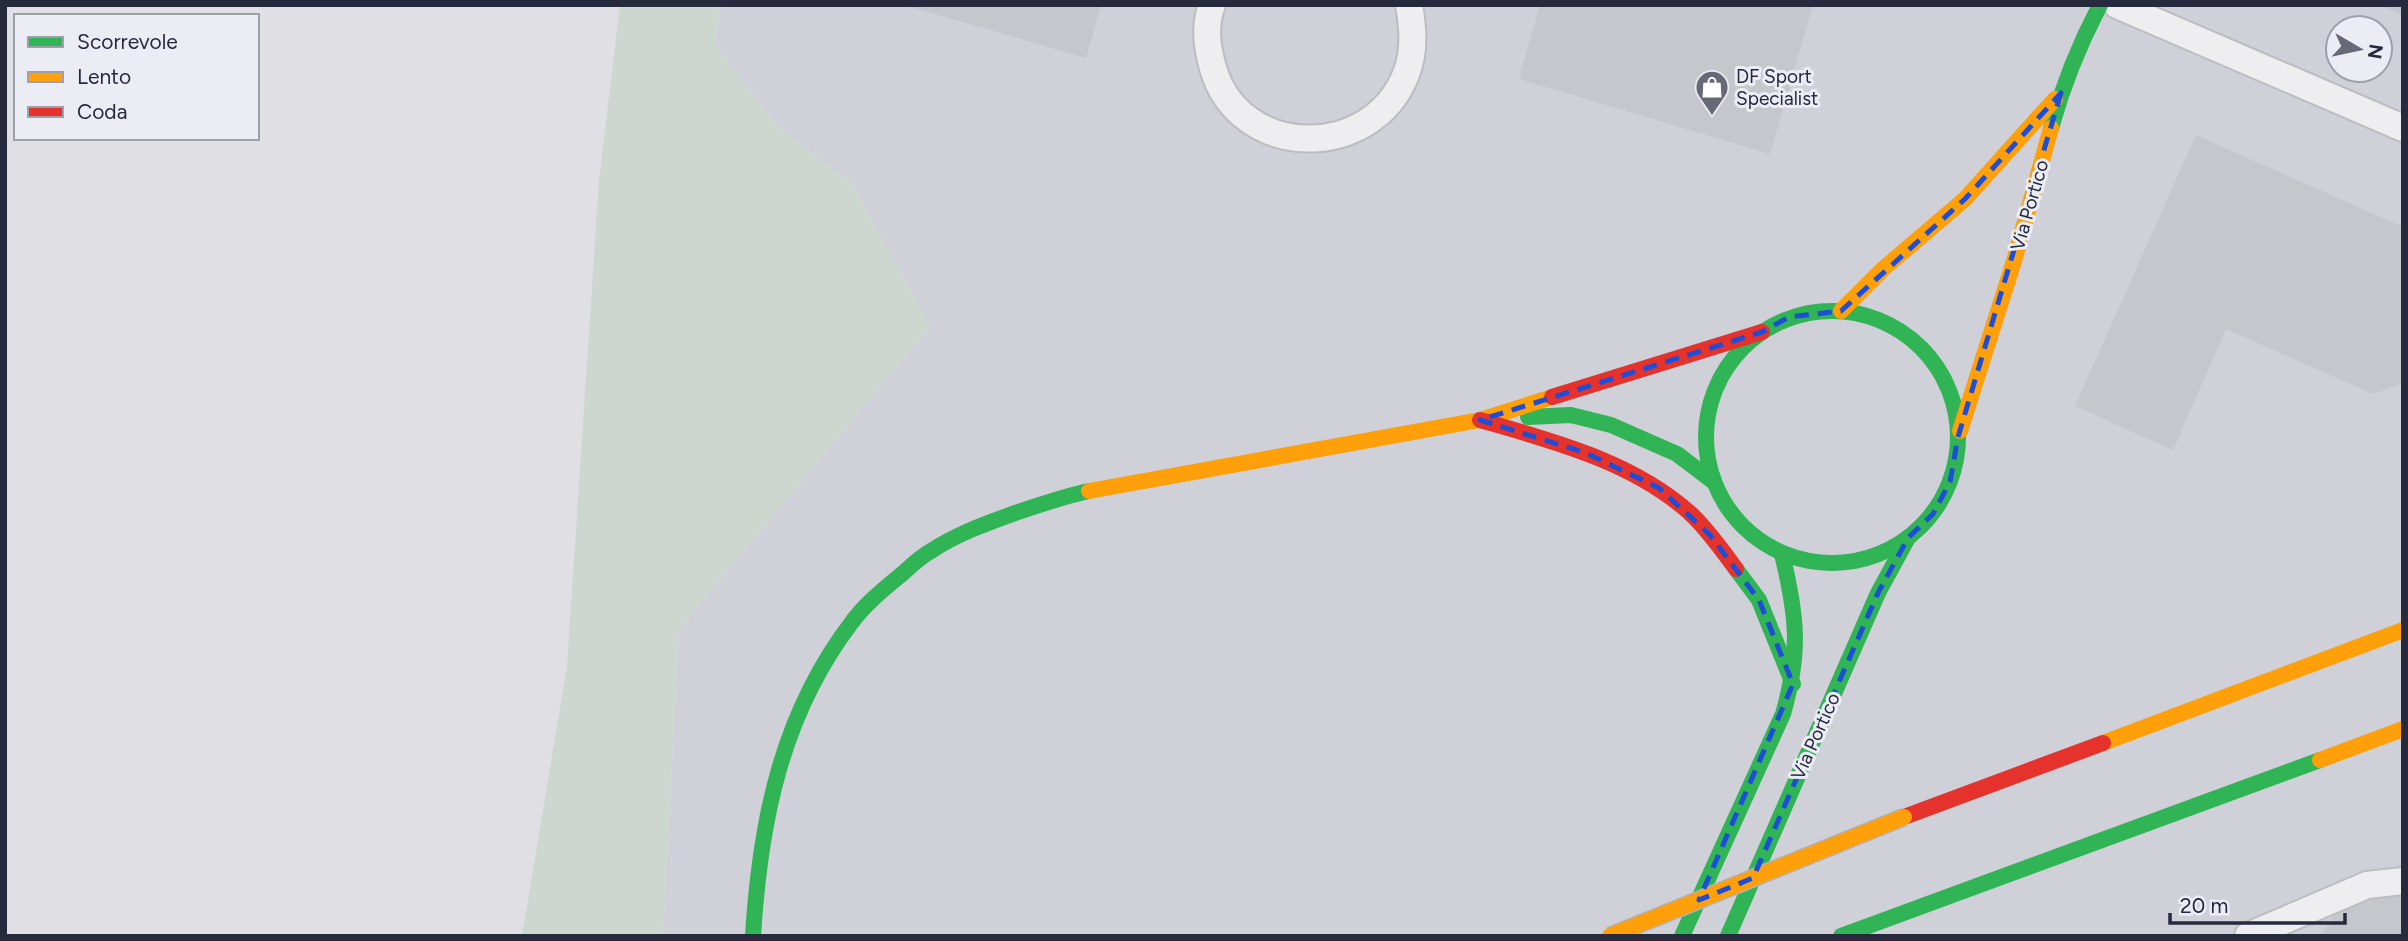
<svg xmlns="http://www.w3.org/2000/svg" width="2408" height="941" font-family="Figtree,sans-serif">
<style>
.built{fill:#cfd0d8;fill-rule:evenodd}
.green{fill:#cdd7d0}
.building{fill:#c6c7cc}
.lines{fill:none;stroke-linecap:round;stroke-linejoin:round}
.lane-casing{stroke:#bcbcc1;stroke-width:30}
.lane{stroke:#eeeef1;stroke-width:26}
.fast{stroke:#30b455;stroke-width:16}
.slow{stroke:#ff9f0a;stroke-width:16}
.jam{stroke:#e5322d;stroke-width:16}
.slow-bridge-casing{stroke:#b1b2b9;stroke-width:19;stroke-linecap:butt}
.slow-bridge{stroke:#ff9f0a;stroke-width:16}
.marked{fill:none;stroke:#1d4ed8;stroke-width:5;stroke-dasharray:14 9;stroke-linejoin:round}
.labels{text-anchor:middle;stroke-width:6;stroke-linejoin:round;paint-order:stroke}
.poi-label{font-size:19px;fill:#27293c;stroke:#ecedf4;text-anchor:start}
.street-label{font-size:19px;fill:#27293c;stroke:#ecedf4}
</style>
<rect width="100%" height="100%" fill="#dfdfe4"/>
<path class="built" d="M 721,5 L 2403,5 L 2403,936 L 663,936 L 679,629 L 930,327 L 852,184 L 778,127 L 715,44 ZM 2338,28 L 2380,28 L 2380,70 L 2338,70 Z"/>
<path class="green" d="M 620,5 L 721,5 L 715,44 L 778,127 L 852,184 L 930,327 L 679,629 L 663,936 L 522,936 L 567,666 L 599,180 Z"/>
<g class="building">
<path d="M 904,5 L 1101,5 L 1086,58 Z"/>
<path d="M 1540,5 L 1813,5 L 1770,154 L 1519,79 Z"/>
<path d="M 2381,5 L 2403,5 L 2403,16 Z"/>
<path d="M 2196,135 L 2403,227 L 2403,383 L 2373,394 L 2226,329 L 2173,450 L 2075,406 Z"/>
<path d="M 2385,891 L 2403,899 L 2403,936 L 2321,936 L 2338,909 Z"/>
</g>
<g class="lines">
<defs>
<g id="lane">
<path d="M 1212,5 C 1204,25 1207,48 1213,68 C 1239,160 1372,162 1406,74 C 1415,52 1413,28 1409,5"/>
<path d="M 2117,5 L 2403,128"/>
<path d="M 2248,936 L 2367,885 L 2403,881"/>
</g>
</defs>
<use href="#lane" class="lane-casing"/>
<use href="#lane" class="lane"/>
<g class="fast">
<path d="M 2051,128 C 2063,85 2079,45 2100,5"/>
<circle cx="1832" cy="437" r="126"/>
<path d="M 1528,417 L 1571,415 L 1611,425 L 1677,454 L 1714,482"/>
<path d="M 1736,569 L 1759,600 L 1793,684"/>
<path d="M 753,936 C 760,822 781,715 852,622 C 865,604 885,588 902,574 C 911,566 920,557 931,551 C 958,533 988,523 1018,512 C 1042,504 1065,496 1089,491"/>
<path d="M 1682,936 L 1783,714 C 1801,652 1797,616 1782,554"/>
<path d="M 1728,936 L 1878,593 L 1908,538"/>
<path d="M 1841,936 L 2320,760"/>
</g>
<g class="slow">
<path d="M 1841,311 L 1883,269 L 1965,199 L 2055,99"/>
<path d="M 1960,431 L 2014,261 L 2051,128"/>
<path d="M 1089,491 L 1480,420 L 1552,397"/>
<path d="M 2103,743 L 2403,630"/>
<path d="M 2320,760 L 2403,729"/>
</g>
<g class="jam">
<path d="M 1552,397 L 1762,332"/>
<path d="M 1480,420 C 1553,441 1634,462 1691,514 C 1708,530 1722,550 1736,569"/>
<path d="M 1904,817 L 2103,743"/>
</g>
<defs>
<path id="slow-bridge" d="M 1610,936 L 1904,817"/>
</defs>
<use href="#slow-bridge" class="slow-bridge-casing"/>
<use href="#slow-bridge" class="slow-bridge"/>
</g>
<path class="marked" d="M 2061,93 L 1958,437 L 1950,482 L 1933,514 L 1908,538 L 1878,593 L 1753,878 L 1699,900 L 1793,684 L 1759,600 L 1710,535 L 1659,488 L 1586,453 L 1480,420 L 1762,332 L 1789,317 L 1841,311 L 1965,199 Z"/>
<defs>
<symbol id="shop-pin" viewBox="-11 -11 22 30"><path d="M0 17L-7.5 6A9.5 9.5 0 1 1 7.5 6Z" fill="#676977" stroke="#ecedf4"/><path d="M-5-2.5h2.3a2.7 3.5 0 0 1 5.4 0H5L5.5 6h-11ZM-1.5-2.5h3a1.5 2.3 0 0 0-3 0Z" fill="#fff"/></symbol>
</defs>
<g fill-rule="evenodd">
<use href="#shop-pin" x="1693" y="68" width="38" height="52"/>
</g>
<g class="labels">
<g class="poi-label">
<text x="1736" y="83">DF Sport<tspan x="1736" dy="22">Specialist</tspan></text>
</g>
<g class="street-label">
<text transform="translate(2029 205) rotate(-74)" y="7">Via Portico</text>
<text transform="translate(1815 736) rotate(-66)" y="7">Via Portico</text>
</g>
</g>
<rect width="2408" height="941" fill="none" stroke="#27293c" stroke-width="14"/>
<rect x="14" y="14" width="245" height="126" fill="#ecedf4" stroke="#9d9faa" stroke-width="2"/>
<rect x="28" y="37" width="35" height="10" fill="#30b455" stroke="#9d9faa" stroke-width="2"/>
<text x="77" y="49" font-size="21" fill="#27293c">Scorrevole</text>
<rect x="28" y="72" width="35" height="10" fill="#ff9f0a" stroke="#9d9faa" stroke-width="2"/>
<text x="77" y="84" font-size="21" fill="#27293c">Lento</text>
<rect x="28" y="107" width="35" height="10" fill="#e5322d" stroke="#9d9faa" stroke-width="2"/>
<text x="77" y="119" font-size="21" fill="#27293c">Coda</text>
<g transform="translate(2359 49) rotate(99)"><circle r="33" fill="#ecedf4" stroke="#9d9faa" stroke-width="2"/>
<path d="M0-5L12 26L0 18L-12 26Z" fill="#676977"/>
<text y="-10" font-size="19" font-weight="bold" text-anchor="middle" fill="#27293c">N</text>
</g>
<path d="M2170 913v10h175v-10" fill="none" stroke="#27293c" stroke-width="3.5"/>
<text x="2180" y="913" font-size="21" fill="#27293c" stroke="#ecedf4" stroke-width="5" paint-order="stroke">20 m</text>
</svg>
